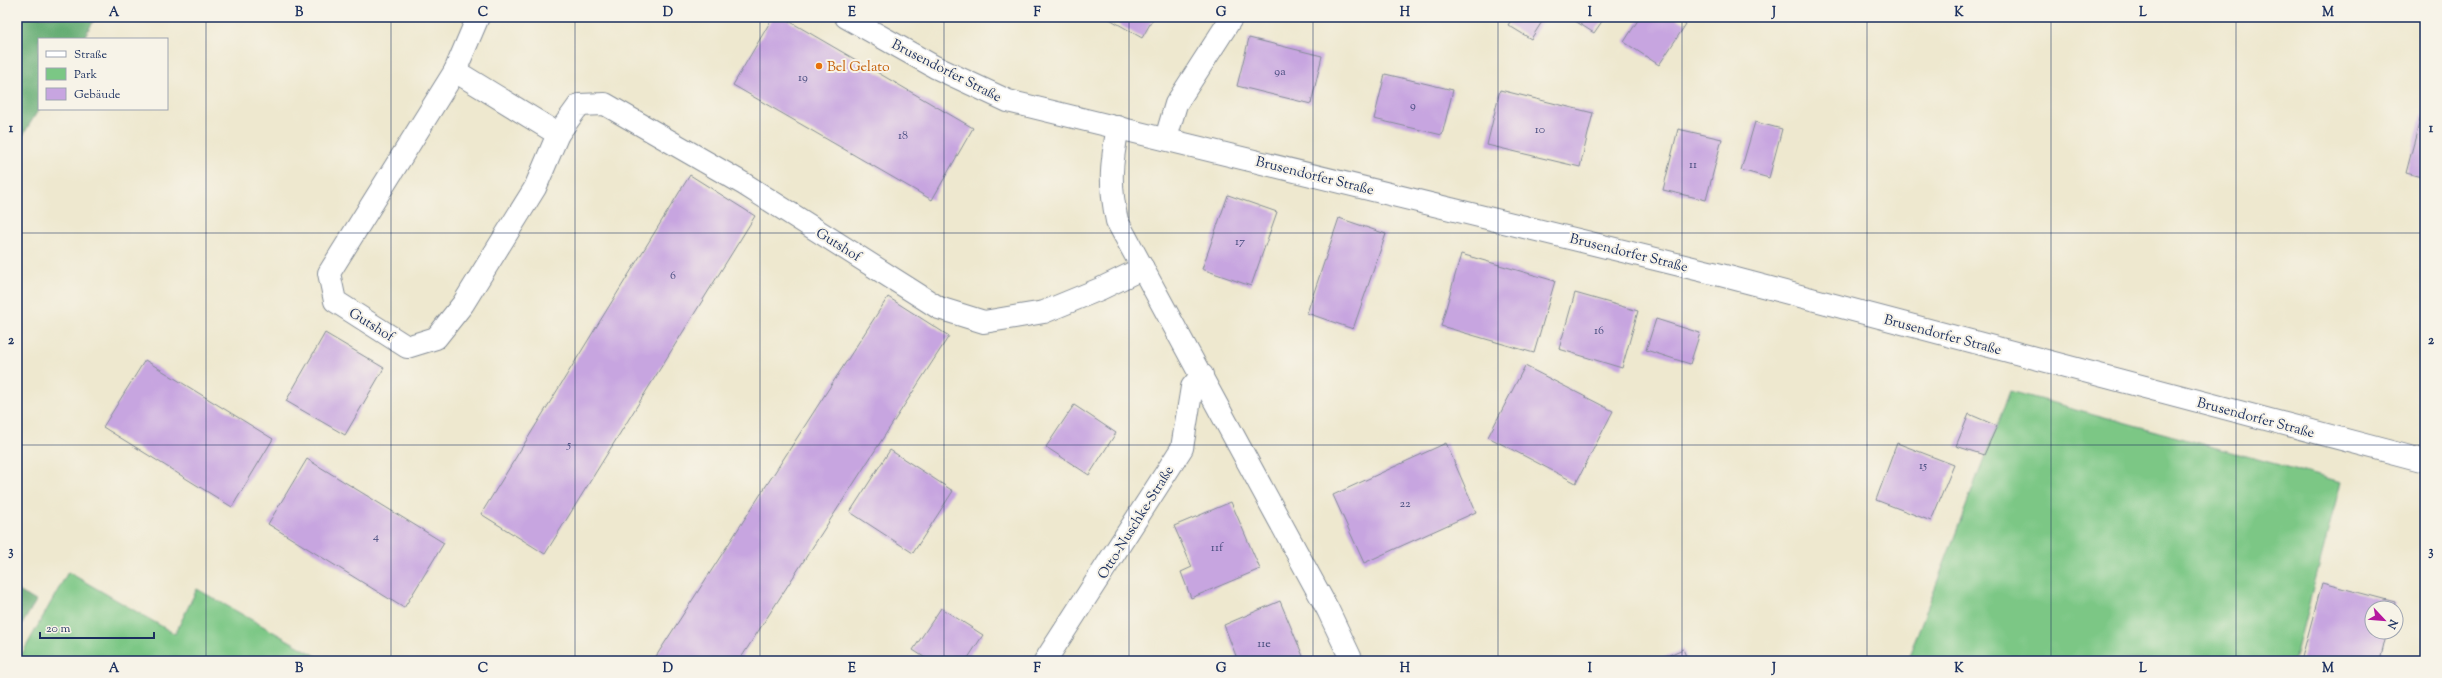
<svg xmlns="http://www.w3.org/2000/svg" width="2442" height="678" font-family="'Sorts Mill Goudy',serif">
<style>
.green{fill:#7bc785;stroke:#4b7b72}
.forest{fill:#64ac72;stroke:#406e68}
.building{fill:#c7a5e0}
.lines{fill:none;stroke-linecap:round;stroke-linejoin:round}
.minor-casing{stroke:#848c96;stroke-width:24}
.minor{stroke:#fff;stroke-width:22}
.grid{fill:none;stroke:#1b2f5e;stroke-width:1;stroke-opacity:0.55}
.food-dot{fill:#e8710a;stroke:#f7f3e8;stroke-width:1.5}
.labels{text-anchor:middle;stroke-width:4;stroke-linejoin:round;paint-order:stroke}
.number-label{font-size:12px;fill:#464c7e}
.food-label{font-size:14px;fill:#c56008;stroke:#f7f3e8;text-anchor:start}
.street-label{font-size:14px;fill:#1b2f5e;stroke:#f7f3e8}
.neatline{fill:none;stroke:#1b2f5e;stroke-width:1.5}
.grid-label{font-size:13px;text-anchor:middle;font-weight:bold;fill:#1b2f5e}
</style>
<rect width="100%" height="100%" fill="#f7f3e8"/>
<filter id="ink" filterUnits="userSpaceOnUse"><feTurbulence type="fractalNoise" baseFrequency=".025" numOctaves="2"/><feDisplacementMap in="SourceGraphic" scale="8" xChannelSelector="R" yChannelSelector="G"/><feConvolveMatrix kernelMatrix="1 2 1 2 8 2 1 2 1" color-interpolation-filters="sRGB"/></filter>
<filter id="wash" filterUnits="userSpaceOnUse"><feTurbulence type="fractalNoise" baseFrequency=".012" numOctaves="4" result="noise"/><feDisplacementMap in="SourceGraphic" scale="16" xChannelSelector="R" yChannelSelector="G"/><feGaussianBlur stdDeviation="0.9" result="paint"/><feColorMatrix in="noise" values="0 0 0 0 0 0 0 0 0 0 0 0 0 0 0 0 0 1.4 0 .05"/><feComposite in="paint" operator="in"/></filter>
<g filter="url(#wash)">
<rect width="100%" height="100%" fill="#eee8cf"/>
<g class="green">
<path d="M 2010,391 L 2341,482 L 2294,661 L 1907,661 Z"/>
<path d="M 68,572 L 175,634 L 197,589 L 325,661 L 18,661 Z"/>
</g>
<g class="forest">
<path d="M 17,17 L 96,17 L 83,39 L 39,39 L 39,109 L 17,145 Z"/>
<path d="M 17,590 L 36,601 L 17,633 Z"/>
</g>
<g id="blocks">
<g class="building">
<path d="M 773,17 L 782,17 L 973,128 L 932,200 L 733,85 Z"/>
<path d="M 1106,17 L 1154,17 L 1142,38 Z"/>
<path d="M 1513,17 L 1545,17 L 1531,39 L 1508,25 Z"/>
<path d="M 1569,17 L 1605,17 L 1594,33 Z"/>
<path d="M 1640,17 L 1675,17 L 1686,24 L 1659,65 L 1624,42 Z"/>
<path d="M 1249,38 L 1322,56 L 1311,104 L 1237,86 Z"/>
<path d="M 1385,74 L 1453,90 L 1442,135 L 1374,119 Z"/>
<path d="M 1500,90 L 1593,113 L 1580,167 L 1487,145 Z"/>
<path d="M 2424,105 L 2425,105 L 2425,178 L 2406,173 Z"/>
<path d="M 1755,122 L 1782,129 L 1769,178 L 1741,170 Z"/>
<path d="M 1678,129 L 1722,139 L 1706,200 L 1663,190 Z"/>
<path d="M 690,175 L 755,216 L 545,554 L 481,514 Z"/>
<path d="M 1228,195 L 1277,212 L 1251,286 L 1202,269 Z"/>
<path d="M 1339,218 L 1386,234 L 1353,329 L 1307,313 Z"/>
<path d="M 1461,254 L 1555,281 L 1534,353 L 1441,326 Z"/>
<path d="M 1575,293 L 1638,311 L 1622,368 L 1559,349 Z"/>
<path d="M 888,297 L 949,336 L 739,661 L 653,661 Z"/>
<path d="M 1656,319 L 1700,333 L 1690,364 L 1646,350 Z"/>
<path d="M 325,333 L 384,368 L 345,435 L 286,401 Z"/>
<path d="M 145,360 L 273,439 L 232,507 L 103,427 Z"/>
<path d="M 1525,366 L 1613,411 L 1576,483 L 1488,437 Z"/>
<path d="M 1074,405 L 1116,433 L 1089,475 L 1046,447 Z"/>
<path d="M 1969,414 L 1997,426 L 1984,455 L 1956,446 Z"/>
<path d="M 1446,443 L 1476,512 L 1364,563 L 1333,495 Z"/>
<path d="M 1897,443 L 1954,465 L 1931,521 L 1876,500 Z"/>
<path d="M 890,450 L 953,491 L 913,553 L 850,512 Z"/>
<path d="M 307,459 L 444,543 L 404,608 L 268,524 Z"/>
<path d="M 1231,502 L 1260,569 L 1191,598 L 1181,572 L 1192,567 L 1174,526 Z"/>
<path d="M 2322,583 L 2395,602 L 2394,608 L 2372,608 L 2372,632 L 2387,632 L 2380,661 L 2301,661 Z"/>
<path d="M 1280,601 L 1305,661 L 1238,661 L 1224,625 Z"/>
<path d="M 941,608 L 983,635 L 966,661 L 930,661 L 913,650 Z"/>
<path d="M 1683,649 L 1688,661 L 1656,661 Z"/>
</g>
</g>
</g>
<g filter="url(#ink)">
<use href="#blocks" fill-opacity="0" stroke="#848c96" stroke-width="1"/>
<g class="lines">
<defs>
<g id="minor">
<path d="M 478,17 L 455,71 L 329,273 L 335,301 L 407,347 L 436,338 L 463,304 L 535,188 L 558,134"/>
<path d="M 846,17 L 935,67 L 1008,101 L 1717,274 L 2425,461"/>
<path d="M 455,71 L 558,134 L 579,105 L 605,104 L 744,184 L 939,308 L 984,322 L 1044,312 L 1100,289 L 1143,268"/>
<path d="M 1118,127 C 1111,164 1109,184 1117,221 L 1328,610 L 1352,661"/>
<path d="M 1166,138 L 1176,104 L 1232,17"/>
<path d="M 1045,661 L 1182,448 L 1192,387 L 1202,375"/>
</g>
</defs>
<use href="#minor" class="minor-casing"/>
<use href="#minor" class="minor"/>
</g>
</g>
<path class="grid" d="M 206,17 L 206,661M 391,17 L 391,661M 575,17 L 575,661M 760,17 L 760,661M 944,17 L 944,661M 1129,17 L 1129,661M 1313,17 L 1313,661M 1498,17 L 1498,661M 1682,17 L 1682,661M 1867,17 L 1867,661M 2051,17 L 2051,661M 2236,17 L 2236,661M 17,233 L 2425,233M 17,445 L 2425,445"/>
<circle class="food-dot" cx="819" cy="66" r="4"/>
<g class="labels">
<g class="number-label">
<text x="1280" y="75">9a</text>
<text x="803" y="81">19</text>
<text x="1413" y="109">9</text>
<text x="1540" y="133">10</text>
<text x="903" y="139">18</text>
<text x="1693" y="168">11</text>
<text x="1240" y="245">17</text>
<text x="673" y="279">6</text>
<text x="1599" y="334">16</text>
<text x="569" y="448">5</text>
<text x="1923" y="469">15</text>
<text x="1405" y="507">22</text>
<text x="376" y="540">4</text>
<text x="1217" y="551">11f</text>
<text x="1264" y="647">11e</text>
</g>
<g class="food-label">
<text x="827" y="71">Bel Gelato</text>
</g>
<g class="street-label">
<text transform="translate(947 70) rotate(27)" y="5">Brusendorfer Straße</text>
<text transform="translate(1315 175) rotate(14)" y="5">Brusendorfer Straße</text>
<text transform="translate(839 244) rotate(32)" y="5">Gutshof</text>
<text transform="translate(1629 252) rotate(14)" y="5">Brusendorfer Straße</text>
<text transform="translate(372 324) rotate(32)" y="5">Gutshof</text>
<text transform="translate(1943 334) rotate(15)" y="5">Brusendorfer Straße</text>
<text transform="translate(2256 417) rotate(15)" y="5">Brusendorfer Straße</text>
<text transform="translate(1135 522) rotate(-58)" y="5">Otto-Nuschke-Straße</text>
</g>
</g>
<rect width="2442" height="678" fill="none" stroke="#f7f3e8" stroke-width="44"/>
<rect x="38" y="38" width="130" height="72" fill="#f7f3e8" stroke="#9fa5b1"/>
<rect x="46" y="51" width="20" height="6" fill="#ffffff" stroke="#9fa5b1"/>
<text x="74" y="58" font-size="12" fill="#1b2f5e">Straße</text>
<rect x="46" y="68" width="20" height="12" fill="#7bc785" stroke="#9fa5b1"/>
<text x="74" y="78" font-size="12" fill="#1b2f5e">Park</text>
<rect x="46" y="88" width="20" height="12" fill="#c7a5e0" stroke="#9fa5b1"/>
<text x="74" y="98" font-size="12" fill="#1b2f5e">Gebäude</text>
<g transform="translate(2384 620) rotate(116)"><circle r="19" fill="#f7f3e8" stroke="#9fa5b1"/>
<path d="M0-3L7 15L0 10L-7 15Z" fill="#b5179e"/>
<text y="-6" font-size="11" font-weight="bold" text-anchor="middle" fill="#1b2f5e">N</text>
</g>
<path d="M40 632v6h114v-6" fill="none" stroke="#1b2f5e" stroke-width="2"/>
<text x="46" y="632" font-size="12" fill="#1b2f5e" stroke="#f7f3e8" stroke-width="3" paint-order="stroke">20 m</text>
<rect x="22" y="22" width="2398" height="634" class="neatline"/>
<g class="grid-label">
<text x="114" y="16">A</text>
<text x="299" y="16">B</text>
<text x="483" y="16">C</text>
<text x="668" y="16">D</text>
<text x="852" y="16">E</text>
<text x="1037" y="16">F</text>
<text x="1221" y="16">G</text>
<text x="1405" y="16">H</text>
<text x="1590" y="16">I</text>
<text x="1774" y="16">J</text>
<text x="1959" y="16">K</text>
<text x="2143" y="16">L</text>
<text x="2328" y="16">M</text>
<text x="11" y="132">1</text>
<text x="2431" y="132">1</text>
<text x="11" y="344">2</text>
<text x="2431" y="344">2</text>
<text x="11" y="555">3</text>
<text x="2431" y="555">3</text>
<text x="114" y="672">A</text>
<text x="299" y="672">B</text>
<text x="483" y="672">C</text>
<text x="668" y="672">D</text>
<text x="852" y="672">E</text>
<text x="1037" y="672">F</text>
<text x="1221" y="672">G</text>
<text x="1405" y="672">H</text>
<text x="1590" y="672">I</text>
<text x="1774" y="672">J</text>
<text x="1959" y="672">K</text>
<text x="2143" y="672">L</text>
<text x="2328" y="672">M</text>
</g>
</svg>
